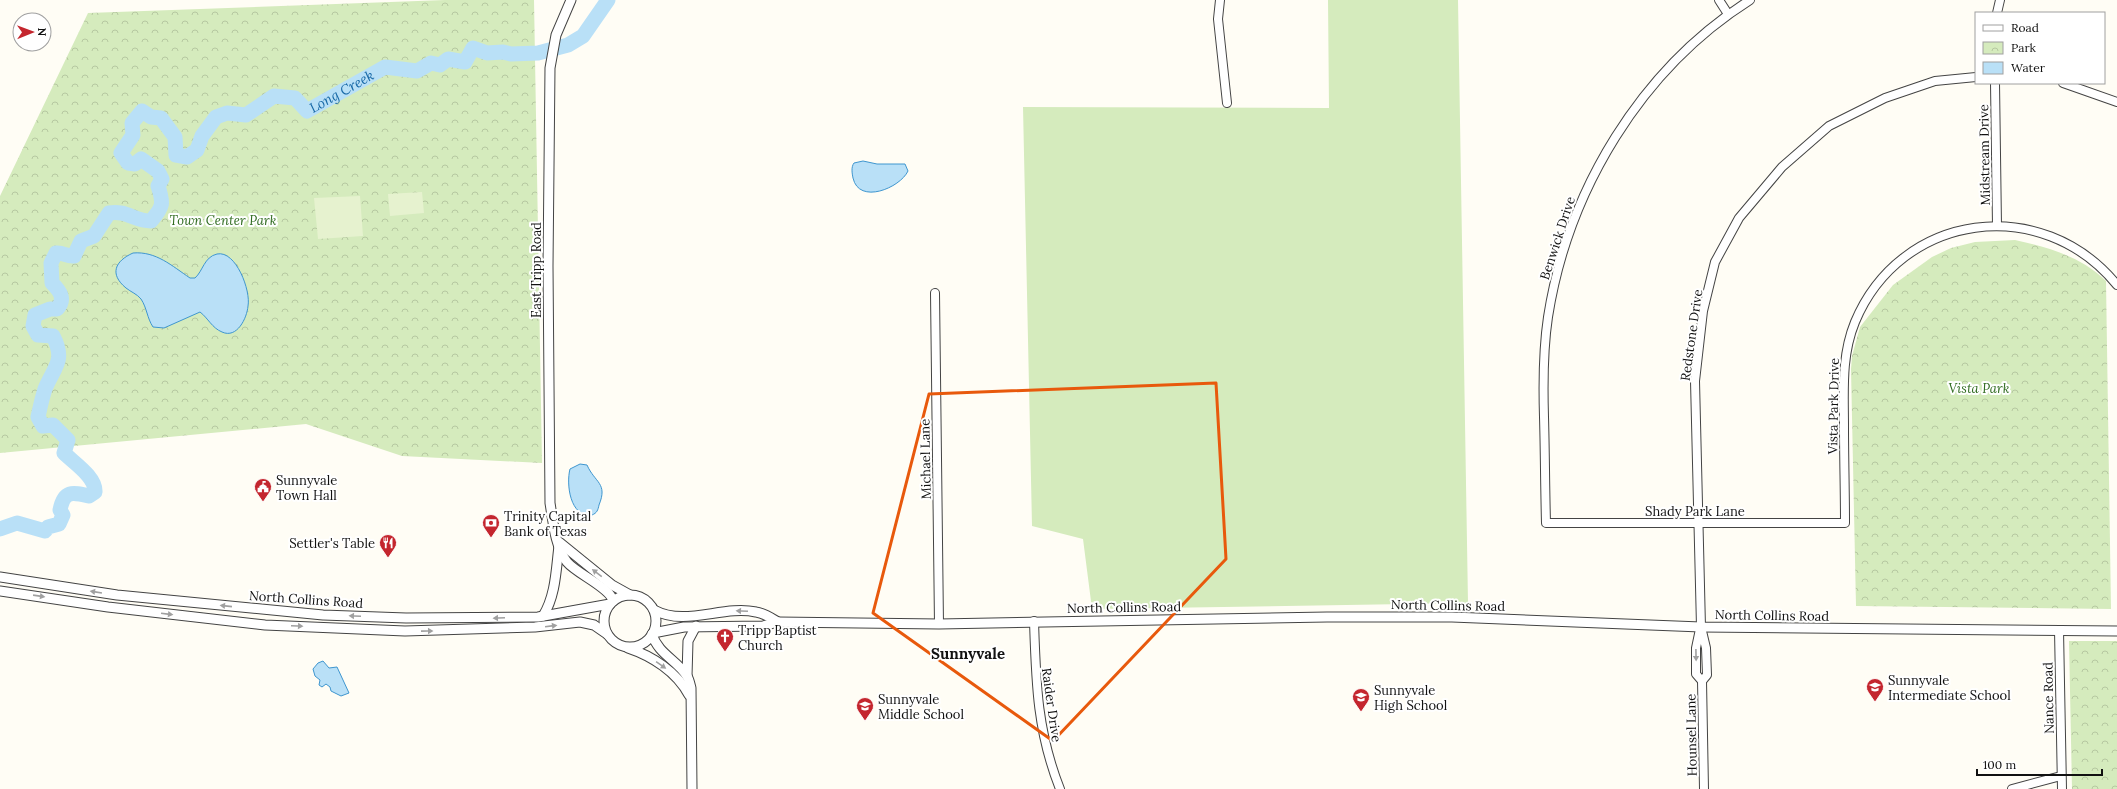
<svg xmlns="http://www.w3.org/2000/svg" width="2117" height="789" font-family="Lora,serif">
<style>
.grass{fill:#d5ebbd}
.park{fill:url(#park-crowns)}
.pitch{fill:#e6f2cf}
.water{fill:#b9e0f7;stroke:#3f96cf}
.lines{fill:none;stroke-linecap:round;stroke-linejoin:round}
.river{stroke:#b9e0f7;stroke-width:15}
.minor-casing{stroke:#444;stroke-width:10}
.tertiary-casing{stroke:#444;stroke-width:11}
.minor{stroke:#fff;stroke-width:8}
.tertiary{stroke:#fff;stroke-width:9}
.oneway{fill:#a0a0a0}
.marked{fill:none;stroke:#e8590c;stroke-width:3;stroke-linejoin:round}
.labels{text-anchor:middle;stroke-width:4;stroke-linejoin:round;paint-order:stroke}
.street-label{font-size:13px;fill:#111;stroke:#fff}
.park-label{font-size:13px;font-style:italic;fill:#2f6b1f;stroke:#fff}
.poi-label{font-size:13px;fill:#111;stroke:#fff;text-anchor:start}
.water-label{font-size:14px;font-style:italic;fill:#1768a6;stroke:#fff}
.quarter-label{font-size:15px;font-weight:bold;fill:#111;stroke:#fff}
</style>
<defs>
<pattern id="park-crowns" width="20" height="18" patternUnits="userSpaceOnUse"><rect width="20" height="18" fill="#d5ebbd"/><path d="M2 6a3 3 0 1 1 6 0M12 15a3 3 0 1 1 6 0" fill="none" stroke="#b6c8a1"/></pattern>
</defs>
<rect width="100%" height="100%" fill="#fffdf5"/>
<path class="grass" d="M 1328,0 L 1458,0 L 1468,603 L 1092,609 L 1083,539 L 1032,526 L 1023,107 L 1329,108 Z"/>
<g class="park">
<path d="M 445,0 L 534,0 L 542,463 L 402,456 L 306,424 L 0,453 L 0,196 L 88,13 Z"/>
<path d="M 2015,240 C 2050,248 2080,256 2106,281 L 2111,609 L 1856,606 L 1851,369 L 1852,356 L 1860,327 L 1893,285 L 1932,257 L 1951,248 L 1975,242 Z"/>
<path d="M 2069,641 L 2117,641 L 2117,789 L 2072,789 Z"/>
</g>
<g class="pitch">
<path d="M 422,192 L 424,213 L 390,216 L 388,194 Z"/>
<path d="M 360,196 L 363,236 L 318,239 L 314,198 Z"/>
</g>
<g class="water">
<path d="M 863,161 L 877,164 L 905,164 L 908,171 C 900,188 859,205 853,178 C 852,173 851,167 854,163 Z"/>
<path d="M 133,253 C 156,251 172,266 190,278 L 195,278 C 203,271 204,257 217,254 C 236,250 251,291 248,306 C 247,318 237,339 222,332 C 212,328 208,318 200,312 L 164,328 L 153,327 C 147,318 147,308 141,299 C 137,294 131,292 126,288 C 109,274 115,261 133,253 Z"/>
<path d="M 580,464 L 587,465 C 595,483 608,483 599,505 C 598,510 597,513 592,515 C 570,518 566,484 570,469 Z"/>
<path d="M 323,661 L 329,668 L 337,667 L 349,693 L 341,696 L 331,691 L 330,687 L 326,684 L 322,687 L 319,685 L 320,680 L 315,676 L 313,669 L 318,663 Z"/>
</g>
<g class="lines">
<path class="river" id="s1" d="M 0,529 L 17,523 L 45,531 L 48,527 L 59,524 L 63,515 L 60,510 C 64,490 72,492 89,496 L 95,492 C 96,477 74,463 64,453 L 68,440 L 53,425 L 43,426 L 38,417 C 40,408 42,398 45,389 C 54,367 66,361 53,336 L 38,335 L 33,326 L 35,315 L 50,309 L 57,309 C 66,299 60,291 52,283 L 51,263 L 56,253 C 63,252 67,257 74,256 L 81,241 L 94,236 L 109,213 C 127,210 134,221 151,221 C 163,207 164,204 158,186 L 162,179 L 158,171 L 141,159 L 135,164 L 128,163 L 121,153 L 133,135 L 132,123 L 142,111 L 151,117 L 161,118 L 175,137 L 176,155 L 187,157 L 197,150 L 202,136 L 216,117 L 227,113 L 246,115 L 274,96 L 295,98 L 307,111 L 385,67 L 417,71 L 431,63 L 440,65 L 448,59 L 465,62 L 473,48 L 487,53 L 503,52 L 511,54 L 538,53 L 568,45 L 583,36 L 608,0"/>
<defs>
<g id="minor">
<path d="M 1220,0 L 1218,19 L 1227,103"/>
<path d="M 1719,0 L 1728,14"/>
<path d="M 1750,0 C 1641,69 1568,190 1548,317 C 1543,350 1543,384 1544,417 C 1545,452 1545,487 1546,523 L 1845,523 C 1845,491 1844,459 1844,427 C 1844,391 1841,356 1855,322 C 1901,212 2042,193 2117,285"/>
<path d="M 1997,13 L 2000,0"/>
<path d="M 1995,83 L 1997,226"/>
<path d="M 2063,83 L 2117,102"/>
<path d="M 935,293 L 939,624"/>
<path d="M 1034,621 C 1036,683 1037,731 1060,789"/>
<path d="M 1700,629 L 1696,648 L 1696,674 L 1702,681"/>
<path d="M 2059,630 L 2062,789"/>
<path d="M 1704,789 L 1702,681 L 1707,675 L 1706,648 L 1701,627 L 1695,381 L 1703,311 L 1715,262 L 1739,218 L 1782,167 L 1829,126 L 1885,98 L 1935,81 L 1976,77"/>
<path d="M 2012,789 L 2061,776"/>
</g>
<g id="tertiary">
<path d="M 571,0 L 556,35 L 550,68 L 548,266 L 550,503 C 553,521 555,547 567,562 C 577,574 611,588 613,601"/>
<path d="M 559,542 L 612,585 L 630,595"/>
<path d="M 0,577 L 117,595 L 323,615 L 406,618 L 538,617 L 610,604"/>
<path d="M 0,591 L 108,607 L 265,625 L 405,631 L 535,627 L 580,622 L 594,625 L 607,634"/>
<circle cx="630" cy="621" r="26"/>
<path d="M 654,610 C 686,627 722,605 756,612 C 764,613 771,618 778,622"/>
<path d="M 543,616 C 556,595 556,569 559,546"/>
<path d="M 653,633 L 684,627 L 763,626 L 778,622 L 939,624 L 1327,617 L 1452,617 L 1701,627 L 2117,631"/>
<path d="M 652,634 C 658,654 677,660 687,676 C 689,679 690,684 691,688 L 692,789"/>
<path d="M 628,648 C 652,656 677,672 689,695"/>
<path d="M 687,676 L 688,641 L 696,626"/>
</g>
</defs>
<use href="#minor" class="minor-casing"/>
<use href="#tertiary" class="tertiary-casing"/>
<use href="#minor" class="minor"/>
<use href="#tertiary" class="tertiary"/>
</g>
<defs><path id="oneway-solid" d="M-6-.8H1V-3.2L6.5 0L1 3.2V.8H-6Z"/></defs>
<g class="oneway">
<use href="#oneway-solid" transform="translate(597 573) rotate(-143)"/>
<use href="#oneway-solid" transform="translate(96 592) rotate(-171)"/>
<use href="#oneway-solid" transform="translate(39 596) rotate(8)"/>
<use href="#oneway-solid" transform="translate(226 606) rotate(-174)"/>
<use href="#oneway-solid" transform="translate(742 611) rotate(-177)"/>
<use href="#oneway-solid" transform="translate(167 614) rotate(7)"/>
<use href="#oneway-solid" transform="translate(355 616) rotate(-178)"/>
<use href="#oneway-solid" transform="translate(499 618) rotate(178)"/>
<use href="#oneway-solid" transform="translate(297 626) rotate(3)"/>
<use href="#oneway-solid" transform="translate(551 626) rotate(-7)"/>
<use href="#oneway-solid" transform="translate(427 631) rotate(-1)"/>
<use href="#oneway-solid" transform="translate(1696 655) rotate(89)"/>
<use href="#oneway-solid" transform="translate(661 665) rotate(35)"/>
</g>
<path class="marked" d="M 1216,383 L 1226,559 L 1053,741 L 873,613 L 929,394 Z"/>
<defs>
<symbol id="civic-pin" viewBox="-11 -11 22 30"><path d="M0 17L-7.5 6A9.5 9.5 0 1 1 7.5 6Z" fill="#c4262e" stroke="#fff"/><path d="M-.6-6.5H3V-4.5H.6V-3L4-1V1h2V6H-6V1h2V-1L-.6-3ZM-1.2 2.5V6h2.4V2.5Z" fill="#fff"/></symbol>
<symbol id="bank-pin" viewBox="-11 -11 22 30"><path d="M0 17L-7.5 6A9.5 9.5 0 1 1 7.5 6Z" fill="#c4262e" stroke="#fff"/><path d="M-6-4H6V4H-6ZM0-2.3a2.3 2.3 0 1 0 0 4.6a2.3 2.3 0 1 0 0-4.6Z" fill="#fff"/></symbol>
<symbol id="restaurant-pin" viewBox="-11 -11 22 30"><path d="M0 17L-7.5 6A9.5 9.5 0 1 1 7.5 6Z" fill="#c4262e" stroke="#fff"/><path d="M-5-6h1v4h1v-4h1v4h1v-4h1v5L-1.5 .5V6h-2V.5L-5-1ZM5-6V6H3V1.5H1.5Q1.5-4 5-6Z" fill="#fff"/></symbol>
<symbol id="church-pin" viewBox="-11 -11 22 30"><path d="M0 17L-7.5 6A9.5 9.5 0 1 1 7.5 6Z" fill="#c4262e" stroke="#fff"/><path d="M-1.2-6h2.4v3.5h3.3v2.4h-3.3V6h-2.4V-.1h-3.3v-2.4h3.3Z" fill="#fff"/></symbol>
<symbol id="school-pin" viewBox="-11 -11 22 30"><path d="M0 17L-7.5 6A9.5 9.5 0 1 1 7.5 6Z" fill="#c4262e" stroke="#fff"/><path d="M0-5L7-2L0 1L-7-2ZM-4 1L0 2.5L4 1V4Q0 6-4 4Z" fill="#fff"/></symbol>
</defs>
<g fill-rule="evenodd">
<use href="#civic-pin" x="253" y="477" width="20" height="27"/>
<use href="#bank-pin" x="481" y="513" width="20" height="27"/>
<use href="#restaurant-pin" x="378" y="533" width="20" height="27"/>
<use href="#church-pin" x="715" y="627" width="20" height="27"/>
<use href="#school-pin" x="1865" y="677" width="20" height="27"/>
<use href="#school-pin" x="1351" y="687" width="20" height="27"/>
<use href="#school-pin" x="855" y="696" width="20" height="27"/>
</g>
<g class="labels">
<g class="street-label">
<text transform="translate(1984 155) rotate(-91)" y="5">Midstream Drive</text>
<text transform="translate(1557 238) rotate(-72)" y="5">Benwick Drive</text>
<text transform="translate(536 270) rotate(-90)" y="5">East Tripp Road</text>
<text transform="translate(1691 335) rotate(-82)" y="5">Redstone Drive</text>
<text transform="translate(1833 406) rotate(-89)" y="5">Vista Park Drive</text>
<text transform="translate(925 459) rotate(-91)" y="5">Michael Lane</text>
<text x="1695" y="516">Shady Park Lane</text>
<text transform="translate(306 599) rotate(4)" y="5">North Collins Road</text>
<text transform="translate(1448 605) rotate(1)" y="5">North Collins Road</text>
<text transform="translate(1124 607) rotate(-1)" y="5">North Collins Road</text>
<text transform="translate(1772 615) rotate(1)" y="5">North Collins Road</text>
<text transform="translate(2048 698) rotate(-91)" y="5">Nance Road</text>
<text transform="translate(1052 705) rotate(82)" y="5">Raider Drive</text>
<text transform="translate(1691 735) rotate(-91)" y="5">Hounsel Lane</text>
</g>
<g class="park-label">
<text x="223" y="225">Town Center Park</text>
<text x="1979" y="393">Vista Park</text>
</g>
<g class="poi-label">
<text x="276" y="485">Sunnyvale<tspan x="276" dy="15">Town Hall</tspan></text>
<text x="504" y="521">Trinity Capital<tspan x="504" dy="15">Bank of Texas</tspan></text>
<text x="375" y="548" text-anchor="end">Settler's Table</text>
<text x="738" y="635">Tripp Baptist<tspan x="738" dy="15">Church</tspan></text>
<text x="1888" y="685">Sunnyvale<tspan x="1888" dy="15">Intermediate School</tspan></text>
<text x="1374" y="695">Sunnyvale<tspan x="1374" dy="15">High School</tspan></text>
<text x="878" y="704">Sunnyvale<tspan x="878" dy="15">Middle School</tspan></text>
</g>
<g class="water-label">
<text dy="5" stroke="none"><textPath href="#s1" startOffset="979">Long Creek</textPath></text>
</g>
<g class="quarter-label">
<text x="968" y="659">Sunnyvale</text>
</g>
</g>
<rect x="1975" y="12" width="130" height="72" fill="#ffffff" stroke="#a0a0a0"/>
<rect x="1983" y="25" width="20" height="6" fill="#ffffff" stroke="#a0a0a0"/>
<text x="2011" y="32" font-size="12" fill="#111111">Road</text>
<rect x="1983" y="42" width="20" height="12" fill="url(#park-crowns)" stroke="#a0a0a0"/>
<text x="2011" y="52" font-size="12" fill="#111111">Park</text>
<rect x="1983" y="62" width="20" height="12" fill="#b9e0f7" stroke="#a0a0a0"/>
<text x="2011" y="72" font-size="12" fill="#111111">Water</text>
<g transform="translate(32 32) rotate(89)"><circle r="19" fill="#ffffff" stroke="#a0a0a0"/>
<path d="M0-3L7 15L0 10L-7 15Z" fill="#c4262e"/>
<text y="-6" font-size="11" font-weight="bold" text-anchor="middle" fill="#111111">N</text>
</g>
<path d="M1977 769v6h125v-6" fill="none" stroke="#111111" stroke-width="2"/>
<text x="1983" y="769" font-size="12" fill="#111111" stroke="#ffffff" stroke-width="3" paint-order="stroke">100 m</text>
</svg>
